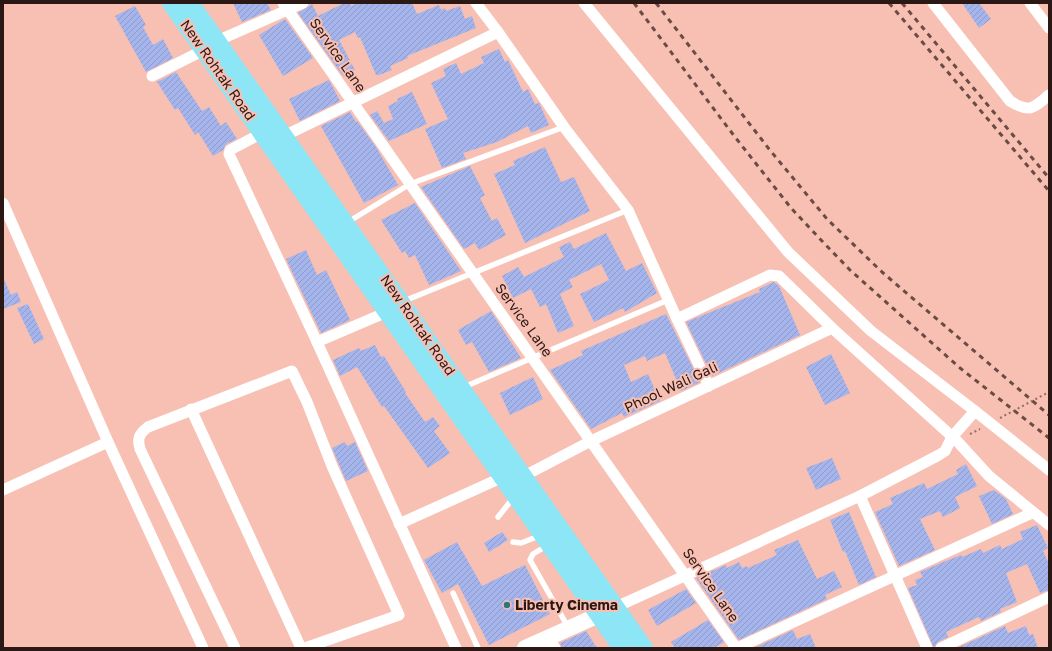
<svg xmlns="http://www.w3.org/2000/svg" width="1052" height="651" font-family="'Golos Text',sans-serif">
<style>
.building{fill:url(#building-hatch)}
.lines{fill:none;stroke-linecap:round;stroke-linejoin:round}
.path{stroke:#946d65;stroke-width:2;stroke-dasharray:2 3;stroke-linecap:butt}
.lane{stroke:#fff;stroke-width:5.5}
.street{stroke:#fff;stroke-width:11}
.secondary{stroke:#fff;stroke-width:16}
.primary{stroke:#8ce6f5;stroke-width:18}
.rail{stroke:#6b4c45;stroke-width:3;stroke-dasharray:5 5;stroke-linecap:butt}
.poi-dot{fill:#2e7481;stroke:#f8bfb3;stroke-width:1.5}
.labels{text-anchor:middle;stroke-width:4;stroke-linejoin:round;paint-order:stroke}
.street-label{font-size:14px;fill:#2b1713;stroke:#f8bfb3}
.poi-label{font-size:14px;font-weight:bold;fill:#2b1713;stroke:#f8bfb3;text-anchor:start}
</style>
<defs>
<pattern id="building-hatch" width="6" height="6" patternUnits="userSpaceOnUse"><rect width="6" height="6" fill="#a5b5ec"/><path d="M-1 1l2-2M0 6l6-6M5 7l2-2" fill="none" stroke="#8e9bca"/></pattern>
</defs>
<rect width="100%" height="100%" fill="#f8bfb3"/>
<g class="building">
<path d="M 233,3 L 267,3 L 271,10 L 242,22 Z"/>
<path d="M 344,3 L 350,3 L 351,6 L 358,3 L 412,3 L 417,14 L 439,5 L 441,10 L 445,8 L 446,11 L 460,6 L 465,19 L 472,16 L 476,28 L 407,56 L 408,58 L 390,66 L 392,70 L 379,75 L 376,75 L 360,37 L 358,38 L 355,32 L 339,40 L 355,70 L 343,76 L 298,13 L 312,4 L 318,16 Z"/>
<path d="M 962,3 L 979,3 L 991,19 L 979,28 Z"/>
<path d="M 135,6 L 146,25 L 143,27 L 153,45 L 163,39 L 173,58 L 146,72 L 115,16 Z"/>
<path d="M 285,19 L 313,58 L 283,76 L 259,35 Z"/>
<path d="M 499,49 L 505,62 L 508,60 L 523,92 L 528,89 L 535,104 L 539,103 L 549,125 L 531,133 L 528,126 L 497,142 L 463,153 L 466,159 L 442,168 L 425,129 L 448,119 L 431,83 L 446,76 L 443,69 L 456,63 L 461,74 L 484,63 L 481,57 Z"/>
<path d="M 176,72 L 202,111 L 209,107 L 221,126 L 226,122 L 237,139 L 226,144 L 223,150 L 213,156 L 198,132 L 195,135 L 178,108 L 175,110 L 157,82 Z"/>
<path d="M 329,80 L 340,101 L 300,121 L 289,99 Z"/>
<path d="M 412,92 L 427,124 L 389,141 L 370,115 L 377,111 L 384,123 L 393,119 L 388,106 L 398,101 L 397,99 Z"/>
<path d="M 350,112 L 356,122 L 357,121 L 376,147 L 398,185 L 364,203 L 321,126 Z"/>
<path d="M 545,147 L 561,182 L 574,177 L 590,211 L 525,243 L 494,174 L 515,165 L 513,161 Z"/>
<path d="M 470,166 L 485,195 L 480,198 L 492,221 L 497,218 L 506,235 L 479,250 L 475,243 L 464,249 L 421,187 Z"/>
<path d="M 415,203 L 461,271 L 429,285 L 415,255 L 409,258 L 405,251 L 402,253 L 381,220 Z"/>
<path d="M 606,233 L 626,271 L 642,263 L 657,293 L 625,312 L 623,308 L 594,322 L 580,294 L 609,280 L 601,264 L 569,280 L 573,287 L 560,294 L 574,326 L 558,333 L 546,304 L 540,307 L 531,289 L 513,298 L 502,276 L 518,267 L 524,277 L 564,257 L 559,247 L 570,242 L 574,249 Z"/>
<path d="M 306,250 L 317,275 L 326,270 L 350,320 L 321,333 L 286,259 Z"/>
<path d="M 3,277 L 11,295 L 17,292 L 21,302 L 3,309 Z"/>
<path d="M 774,282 L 779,286 L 800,335 L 712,376 L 686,322 L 760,292 L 759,289 Z"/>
<path d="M 28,304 L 44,339 L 34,344 L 17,308 Z"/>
<path d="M 491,311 L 521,358 L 489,372 L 472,342 L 466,345 L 458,330 Z"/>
<path d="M 666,314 L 700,382 L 681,391 L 665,353 L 647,361 L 645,356 L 624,365 L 631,382 L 648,374 L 660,401 L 624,417 L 622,413 L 591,429 L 550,370 L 583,355 L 581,351 Z"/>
<path d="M 375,345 L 381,357 L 384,356 L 406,392 L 405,393 L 425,422 L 433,417 L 440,426 L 434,431 L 450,453 L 428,468 L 384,406 L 382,407 L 357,367 L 340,376 L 333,360 L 359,348 L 361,351 Z"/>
<path d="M 831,354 L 850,393 L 825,405 L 806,367 Z"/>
<path d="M 533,377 L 543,399 L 510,415 L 500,393 Z"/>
<path d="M 345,442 L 347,446 L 355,442 L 368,471 L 346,481 L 332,448 Z"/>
<path d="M 832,458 L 841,479 L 816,490 L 806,468 Z"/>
<path d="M 966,464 L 977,486 L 955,497 L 960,508 L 943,517 L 940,511 L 920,519 L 935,550 L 899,566 L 875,512 L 893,504 L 890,498 L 924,483 L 927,489 L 958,474 L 956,470 Z"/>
<path d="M 994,490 L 1006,499 L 1013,514 L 992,524 L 979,496 Z"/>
<path d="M 849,512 L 876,577 L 859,585 L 845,551 L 843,552 L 830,520 Z"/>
<path d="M 1037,525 L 1048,548 L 1043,551 L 1049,564 L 1049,590 L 1040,593 L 1027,564 L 1006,573 L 1017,602 L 1000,609 L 1001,612 L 981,621 L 979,617 L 946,632 L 948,637 L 938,642 L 934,648 L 908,588 L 917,585 L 915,580 L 923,577 L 920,572 L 941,563 L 961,555 L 962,557 L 981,549 L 983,553 L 1000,545 L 1002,549 L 1023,539 L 1020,532 Z"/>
<path d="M 502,532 L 508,540 L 489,552 L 484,543 Z"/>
<path d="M 798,540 L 817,579 L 834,571 L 842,587 L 825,595 L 827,599 L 739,640 L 696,578 L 726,565 L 727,568 L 739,562 L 742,568 L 747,566 L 748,568 L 777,555 L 774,550 Z"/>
<path d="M 457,542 L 482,586 L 525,565 L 550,614 L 489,645 L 458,584 L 442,593 L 424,560 Z"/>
<path d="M 686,589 L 696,603 L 657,626 L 648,610 Z"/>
<path d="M 708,620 L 724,642 L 714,648 L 675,648 L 671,642 Z"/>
<path d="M 1005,626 L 1008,633 L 1026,626 L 1029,635 L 1033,634 L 1038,648 L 957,648 Z"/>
<path d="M 793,630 L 797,639 L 810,634 L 816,648 L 754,648 Z"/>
<path d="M 586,631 L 597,648 L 562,648 L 560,643 Z"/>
</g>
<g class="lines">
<g class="path">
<path d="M 1000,418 L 1049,392"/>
<path d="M 970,434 L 980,429"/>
</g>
<g class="lane">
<path d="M 348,222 L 410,184 L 564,127"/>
<path d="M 404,301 L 628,210"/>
<path d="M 464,387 L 668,300"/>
<path d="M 498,517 L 514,497"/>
<path d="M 513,542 L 521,543 L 539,536"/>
<path d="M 548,545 L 533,554 L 530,560 L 568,627"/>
<path d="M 453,593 L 478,648"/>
</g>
<g class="street">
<path d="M 283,3 L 736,648"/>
<path d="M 476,3 L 498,32 L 564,127 L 628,210 L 677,319 L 770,275 L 779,276 L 832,328 L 957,441 L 989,476 L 1049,525"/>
<path d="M 584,3 L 788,252 L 871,331 L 975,411 L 952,437 L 945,451 L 939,455 L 860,496 L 616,607"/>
<path d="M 933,3 L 1010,101 C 1029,113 1033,109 1049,95"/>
<path d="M 1030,3 L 1049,28"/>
<path d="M 217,41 L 303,3"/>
<path d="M 152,76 L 204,50"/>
<path d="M 262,133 L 230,150 L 229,154 L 318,344"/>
<path d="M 284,136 L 498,32"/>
<path d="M 3,203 L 108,442 L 203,648"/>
<path d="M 387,312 L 317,342 L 456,648"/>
<path d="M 677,319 L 709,386"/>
<path d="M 191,409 L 301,648"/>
<path d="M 975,411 L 1049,470"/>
<path d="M 524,476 L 591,441 L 832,328"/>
<path d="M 3,490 L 108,442"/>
<path d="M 860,496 L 927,648"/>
<path d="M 399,524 L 503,477"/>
<path d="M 548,638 L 555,648"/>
<path d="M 235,648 L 140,449 C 137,438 139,434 148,427 L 292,371 L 307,402 L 332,466 L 399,615 L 305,648"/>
<path d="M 737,648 L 1032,513"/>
<path d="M 941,648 L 1049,597"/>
</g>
<path class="secondary" d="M 525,648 L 610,610"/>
<g class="primary">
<path d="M 171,3 L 622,648"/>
<path d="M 190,3 L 644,648"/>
</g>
<g class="rail">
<path d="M 634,3 L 735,137 L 791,208 L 822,241 L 850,270 L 960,368 L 1049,438"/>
<path d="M 656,3 L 769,149 L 827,219 L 882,272 L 1049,415"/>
<path d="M 889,3 L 1049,191"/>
<path d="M 902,3 L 1049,178"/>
</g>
</g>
<circle class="poi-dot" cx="507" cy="605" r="4"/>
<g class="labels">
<g class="street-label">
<text transform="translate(338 55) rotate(55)" y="5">Service Lane</text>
<text transform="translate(218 70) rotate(55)" y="5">New Rohtak Road</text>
<text transform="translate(524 320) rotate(54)" y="5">Service Lane</text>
<text transform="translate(418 325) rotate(55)" y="5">New Rohtak Road</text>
<text transform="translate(671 387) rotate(-25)" y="5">Phool Wali Gali</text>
<text transform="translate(711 585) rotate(55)" y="5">Service Lane</text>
</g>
<g class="poi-label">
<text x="515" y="610">Liberty Cinema</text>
</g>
</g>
<rect width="1052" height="651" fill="none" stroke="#2b1713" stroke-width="8"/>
</svg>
